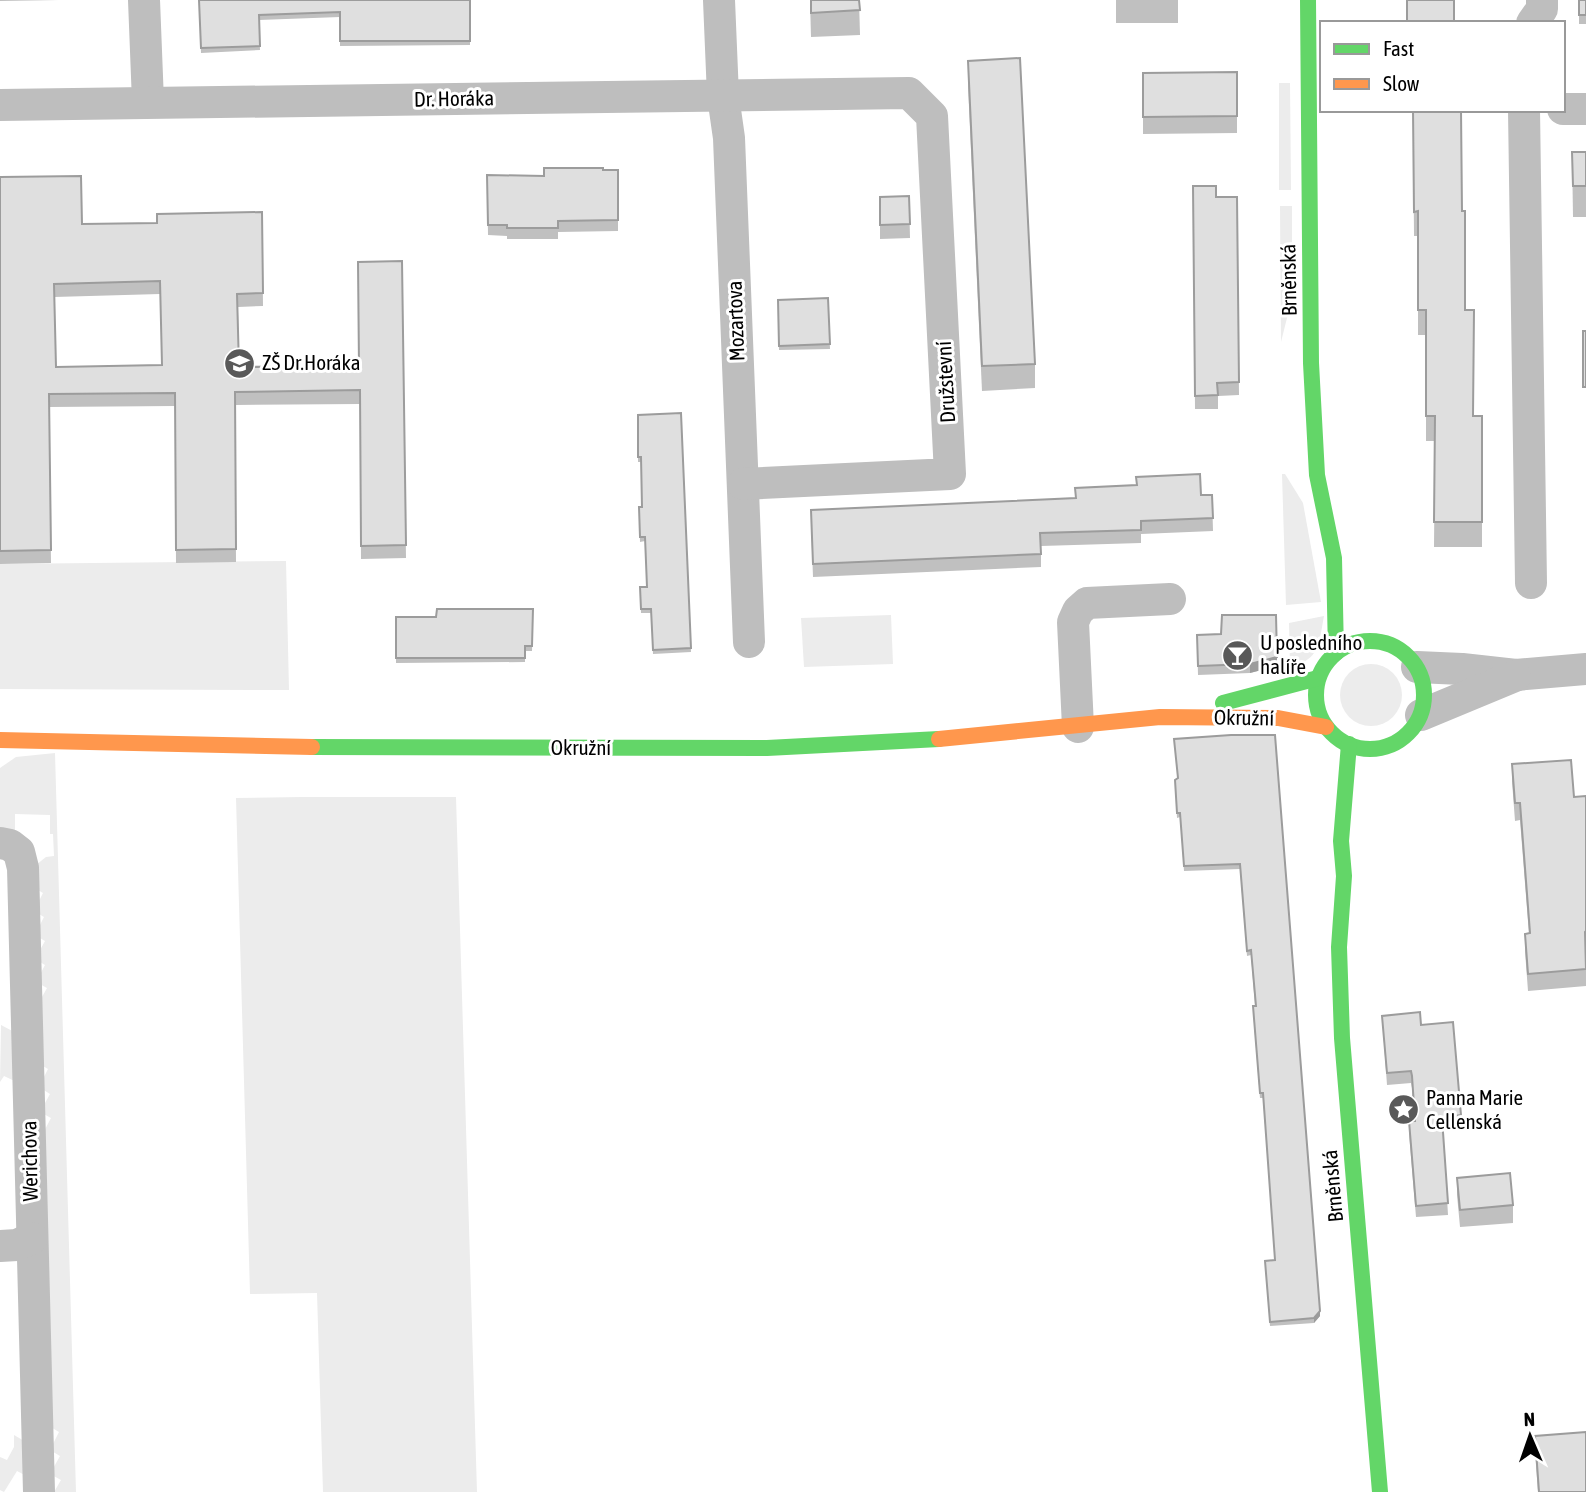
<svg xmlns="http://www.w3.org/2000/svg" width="1586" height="1492" font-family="'Asap Condensed',sans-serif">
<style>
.green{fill:#ececec}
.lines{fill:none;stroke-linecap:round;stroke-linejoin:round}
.street{stroke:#bebebe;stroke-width:32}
.fast{stroke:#63d668;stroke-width:16}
.slow{stroke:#ff974d;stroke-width:16}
.wall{fill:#c0c0c0;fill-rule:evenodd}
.shaded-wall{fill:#9c9c9c}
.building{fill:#dfdfdf;stroke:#9c9c9c;stroke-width:2;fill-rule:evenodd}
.labels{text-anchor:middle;stroke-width:6;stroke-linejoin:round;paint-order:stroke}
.street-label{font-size:21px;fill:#000;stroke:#fff}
.poi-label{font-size:21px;fill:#000;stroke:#fff;text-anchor:start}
</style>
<rect width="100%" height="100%" fill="#fff"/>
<g class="green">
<path d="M 1279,83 L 1290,83 L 1291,190 L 1279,190 Z"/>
<path d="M 1280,206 L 1292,206 L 1292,298 L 1281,342 Z"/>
<path d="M 1282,474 L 1285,474 L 1303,503 L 1321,602 L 1286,605 Z"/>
<path d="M 286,561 L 289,690 L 0,689 L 0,564 Z"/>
<path d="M 891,615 L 893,664 L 804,667 L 801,618 Z"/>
<path d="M 1324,616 C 1318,647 1321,656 1290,669 L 1289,623 Z"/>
<circle cx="1371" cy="695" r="31"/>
<path d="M 55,753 L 76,1492 L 54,1492 L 61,1480 L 50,1474 L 60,1456 L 50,1450 L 59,1432 L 49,1426 L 41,1137 L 51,1118 L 40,1112 L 50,1094 L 39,1087 L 48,1069 L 38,1063 L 37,1006 L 47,988 L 36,982 L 45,965 L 35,959 L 45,941 L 35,935 L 44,917 L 34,911 L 43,893 L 33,887 L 36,865 L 46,857 L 54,856 L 53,834 L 50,834 L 50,815 L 15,814 L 15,833 L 0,828 L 0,768 L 16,757 Z"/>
<path d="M 302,797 L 456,797 L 477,1492 L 323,1492 L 317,1293 L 250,1294 L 236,798 Z"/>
<path d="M 1,1025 L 20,1035 L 23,1085 L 4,1076 L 0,1082 Z"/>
<path d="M 14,1435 L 31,1445 L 34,1480 L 17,1471 L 4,1492 L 0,1490 L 0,1457 L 7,1460 L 14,1447 Z"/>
</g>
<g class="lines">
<g class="street">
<path d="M 144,0 L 148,102"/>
<path d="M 719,0 L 723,96 L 729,138 L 749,642"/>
<path d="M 1532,23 L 1542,9 L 1542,0"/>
<path d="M 0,105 L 909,93 L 932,116 L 950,474 L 743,484"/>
<path d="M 1563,109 L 1586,109"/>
<path d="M 1524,110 L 1531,583"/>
<path d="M 1417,667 L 1462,669 L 1516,675 L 1586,669"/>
<path d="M 1421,715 L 1515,676"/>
<path d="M 1078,727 L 1073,622 L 1078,611 L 1087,603 L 1170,599"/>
<path d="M 0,843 L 10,845 L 19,852 L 23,868 L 39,1492"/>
<path d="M 0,1246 L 17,1245 L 32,1238"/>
</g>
<g class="fast">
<path d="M 1308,0 L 1311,363 L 1317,475 L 1334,558 L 1336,653"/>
<circle cx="1370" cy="695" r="54"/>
<path d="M 1223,703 L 1318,678"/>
<path d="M 1349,744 L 1341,841 L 1344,876 L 1339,947 L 1342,1038 L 1380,1492"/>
<path d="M 312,747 L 767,748 L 939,739"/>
</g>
<g class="slow">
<path d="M 939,739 L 1160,717 L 1278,718 L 1326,727"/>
<path d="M 0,740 L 312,747"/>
</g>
</g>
<g class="wall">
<path d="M 0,0 L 59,0 L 0,1 Z"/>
<path d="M 199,0 L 470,0 L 470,45 L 340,46 L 340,17 L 259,20 L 260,50 L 201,53 Z"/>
<path d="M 810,0 L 859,0 L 860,35 L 811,37 Z"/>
<rect x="1116" y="0" width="62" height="23"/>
<rect x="1579" y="0" width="7" height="24"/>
<path d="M 968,61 L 1035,364 L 1035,388 L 982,391 L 968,85 Z"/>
<path d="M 1237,72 L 1237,133 L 1143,134 L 1143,73 Z"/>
<path d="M 1407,110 L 1461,110 L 1462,211 L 1465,310 L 1473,416 L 1482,416 L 1482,547 L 1434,547 L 1435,441 L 1426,441 L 1426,335 L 1418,335 L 1418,236 L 1414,236 L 1413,112 L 1407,112 Z"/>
<path d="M 1572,152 L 1586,152 L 1586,217 L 1573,217 Z"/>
<path d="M 603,170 L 618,170 L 618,231 L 558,232 L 558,239 L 507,239 L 507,236 L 488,235 L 487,175 L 544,176 Z"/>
<path d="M 0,177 L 82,224 L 157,223 L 262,212 L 263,306 L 238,307 L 239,367 L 359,366 L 402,261 L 406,558 L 361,559 L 360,404 L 235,405 L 236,562 L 176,563 L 175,406 L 49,407 L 51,563 L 0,564 ZM 160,294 L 162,365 L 56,367 L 54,297 Z"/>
<path d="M 1193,186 L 1216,197 L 1237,197 L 1239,395 L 1218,396 L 1218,409 L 1195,409 Z"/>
<path d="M 909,196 L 910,238 L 880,239 L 880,197 Z"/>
<path d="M 828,298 L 830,349 L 779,350 L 778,300 Z"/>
<path d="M 681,413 L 691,652 L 653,654 L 651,613 L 641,613 L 640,587 L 647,587 L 645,541 L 640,542 L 639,507 L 642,507 L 641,462 L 638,462 L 638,415 Z"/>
<path d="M 1201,495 L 1212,495 L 1213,531 L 1141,534 L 1141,543 L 1041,546 L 1041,567 L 813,577 L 811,524 Z"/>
<path d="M 533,609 L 532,651 L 525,651 L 525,662 L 396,663 L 396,617 L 436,617 Z"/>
<path d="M 1197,635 L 1277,666 L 1250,673 L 1198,675 Z"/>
<path d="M 1231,735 L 1320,1316 L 1314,1323 L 1270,1326 L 1265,1265 L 1275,1260 L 1263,1098 L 1260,1098 L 1253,1011 L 1255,1006 L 1251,955 L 1247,956 L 1240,869 L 1184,871 L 1180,817 L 1177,818 L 1175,780 L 1178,779 Z"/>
<path d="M 1512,764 L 1574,797 L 1586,796 L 1586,986 L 1528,991 L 1525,951 L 1525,934 L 1529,934 L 1520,820 L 1515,821 L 1512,781 Z"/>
<path d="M 1382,1016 L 1421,1025 L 1461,1115 L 1461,1127 L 1443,1130 L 1448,1215 L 1416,1217 L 1409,1133 L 1409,1121 L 1414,1121 L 1412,1088 L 1411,1083 L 1387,1085 Z"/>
<path d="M 1457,1178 L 1513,1205 L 1513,1223 L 1460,1227 L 1457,1195 Z"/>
<path d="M 1535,1436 L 1586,1492 L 1538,1492 L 1535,1451 Z"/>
</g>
<g class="shaded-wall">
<path d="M 1277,657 L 1277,666 L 1250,673 L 1250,664 Z"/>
<path d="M 1320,1311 L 1320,1316 L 1314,1323 L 1314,1318 Z"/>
</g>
<g class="building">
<path d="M 199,0 L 470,0 L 470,41 L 340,41 L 340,12 L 259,15 L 260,46 L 201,48 Z"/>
<path d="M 811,0 L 859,0 L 860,10 L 811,13 Z"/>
<rect x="1407" y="0" width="47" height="23"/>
<rect x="1579" y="0" width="7" height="15"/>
<path d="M 1020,58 L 1035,364 L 982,366 L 968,61 Z"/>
<path d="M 1237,72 L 1237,116 L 1143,117 L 1143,73 Z"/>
<path d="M 1413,110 L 1461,110 L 1462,211 L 1465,211 L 1465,310 L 1474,310 L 1473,416 L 1482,416 L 1482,522 L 1434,522 L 1435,416 L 1426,416 L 1426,310 L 1418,310 L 1418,211 L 1414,212 Z"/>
<path d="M 1572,152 L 1586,152 L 1586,186 L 1573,186 Z"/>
<path d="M 544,168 L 603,168 L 603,170 L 618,170 L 618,220 L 558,221 L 558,228 L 507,228 L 507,225 L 488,225 L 487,175 L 544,176 Z"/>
<path d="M 81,176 L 82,224 L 157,223 L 157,214 L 262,212 L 263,293 L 237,294 L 239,367 L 359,366 L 358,262 L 402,261 L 406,545 L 361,546 L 360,390 L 235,392 L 236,549 L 176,550 L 175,393 L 49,394 L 51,550 L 0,551 L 0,177 ZM 160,281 L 162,365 L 56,367 L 54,284 Z"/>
<path d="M 1193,186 L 1216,186 L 1216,197 L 1237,197 L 1239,382 L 1217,383 L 1218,395 L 1195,396 Z"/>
<path d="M 909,196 L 910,224 L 880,225 L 880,197 Z"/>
<path d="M 828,298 L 830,344 L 779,346 L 778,300 Z"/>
<rect x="1583" y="331" width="3" height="56"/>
<path d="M 681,413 L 691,648 L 653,650 L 651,609 L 641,609 L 640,587 L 647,587 L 645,537 L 640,537 L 639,507 L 642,507 L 641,457 L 638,457 L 638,415 Z"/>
<path d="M 1200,474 L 1201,495 L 1212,495 L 1213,518 L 1141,521 L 1141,530 L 1040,533 L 1041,554 L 813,564 L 811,510 L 1076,498 L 1075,488 L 1137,485 L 1136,477 Z"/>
<path d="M 437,609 L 533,609 L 532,646 L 525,646 L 525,658 L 396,658 L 396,617 L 436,617 Z"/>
<path d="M 1222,615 L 1276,615 L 1277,657 L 1250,664 L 1198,666 L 1197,635 L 1221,634 Z"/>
<path d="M 1231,735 L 1275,735 L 1320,1311 L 1314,1318 L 1270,1322 L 1265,1261 L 1275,1260 L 1263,1093 L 1260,1093 L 1253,1006 L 1256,1006 L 1251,950 L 1247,951 L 1240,864 L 1184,866 L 1180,813 L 1177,813 L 1175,780 L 1178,778 L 1174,739 Z"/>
<path d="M 1571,760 L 1574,797 L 1586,796 L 1586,931 L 1585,932 L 1586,969 L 1528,974 L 1525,934 L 1530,933 L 1520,803 L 1515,803 L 1512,764 Z"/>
<path d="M 1420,1012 L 1421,1025 L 1453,1022 L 1461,1115 L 1442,1118 L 1448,1203 L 1416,1206 L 1409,1121 L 1415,1121 L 1412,1076 L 1411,1071 L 1387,1073 L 1382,1016 Z"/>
<path d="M 1510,1173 L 1513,1205 L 1460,1210 L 1457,1178 Z"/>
<path d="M 1586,1432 L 1586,1492 L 1539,1492 L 1535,1436 Z"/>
</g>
<defs>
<symbol id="school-disc" viewBox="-11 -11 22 22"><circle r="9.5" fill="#595959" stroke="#fff"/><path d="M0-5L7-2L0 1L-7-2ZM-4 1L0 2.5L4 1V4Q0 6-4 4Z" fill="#fff"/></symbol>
<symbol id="bar-disc" viewBox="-11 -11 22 22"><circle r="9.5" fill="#595959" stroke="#fff"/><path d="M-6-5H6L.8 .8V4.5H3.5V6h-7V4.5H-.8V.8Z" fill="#fff"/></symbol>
<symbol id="sight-disc" viewBox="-11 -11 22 22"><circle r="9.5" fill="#595959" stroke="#fff"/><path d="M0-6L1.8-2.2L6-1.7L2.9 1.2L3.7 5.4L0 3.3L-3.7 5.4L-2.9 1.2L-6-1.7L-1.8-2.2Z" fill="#fff"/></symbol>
</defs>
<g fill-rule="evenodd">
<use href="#school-disc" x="222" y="346" width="35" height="35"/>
<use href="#bar-disc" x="1220" y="638" width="35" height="35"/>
<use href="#sight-disc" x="1386" y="1092" width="35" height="35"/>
</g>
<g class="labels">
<g class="street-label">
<text transform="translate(454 99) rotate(-1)" y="7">Dr. Horáka</text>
<text transform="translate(1289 280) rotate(-91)" y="7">Brněnská</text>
<text transform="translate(736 321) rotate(-92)" y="7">Mozartova</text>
<text transform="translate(946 382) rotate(-93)" y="7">Družstevní</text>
<text transform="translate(1244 718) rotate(1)" y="7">Okružní</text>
<text x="581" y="755">Okružní</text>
<text transform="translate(30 1161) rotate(-91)" y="7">Werichova</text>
<text transform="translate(1333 1186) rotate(-95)" y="7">Brněnská</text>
</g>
<g class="poi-label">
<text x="262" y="370">ZŠ Dr.Horáka</text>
<text x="1260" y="650">U posledního<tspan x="1260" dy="24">halíře</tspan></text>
<text x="1426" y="1105">Panna Marie<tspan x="1426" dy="24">Cellenská</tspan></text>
</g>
</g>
<rect x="1320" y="21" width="245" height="91" fill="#ffffff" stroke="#999999" stroke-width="2"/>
<rect x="1334" y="44" width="35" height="10" fill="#63d668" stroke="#999999" stroke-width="2"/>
<text x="1383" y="56" font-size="21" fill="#000000">Fast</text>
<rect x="1334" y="79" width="35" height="10" fill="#ff974d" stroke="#999999" stroke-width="2"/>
<text x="1383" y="91" font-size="21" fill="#000000">Slow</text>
<g transform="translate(1530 1436) rotate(358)" stroke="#ffffff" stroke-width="5" paint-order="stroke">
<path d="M0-5L12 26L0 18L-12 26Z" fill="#000000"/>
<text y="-10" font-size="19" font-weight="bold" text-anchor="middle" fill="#000000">N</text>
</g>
</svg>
